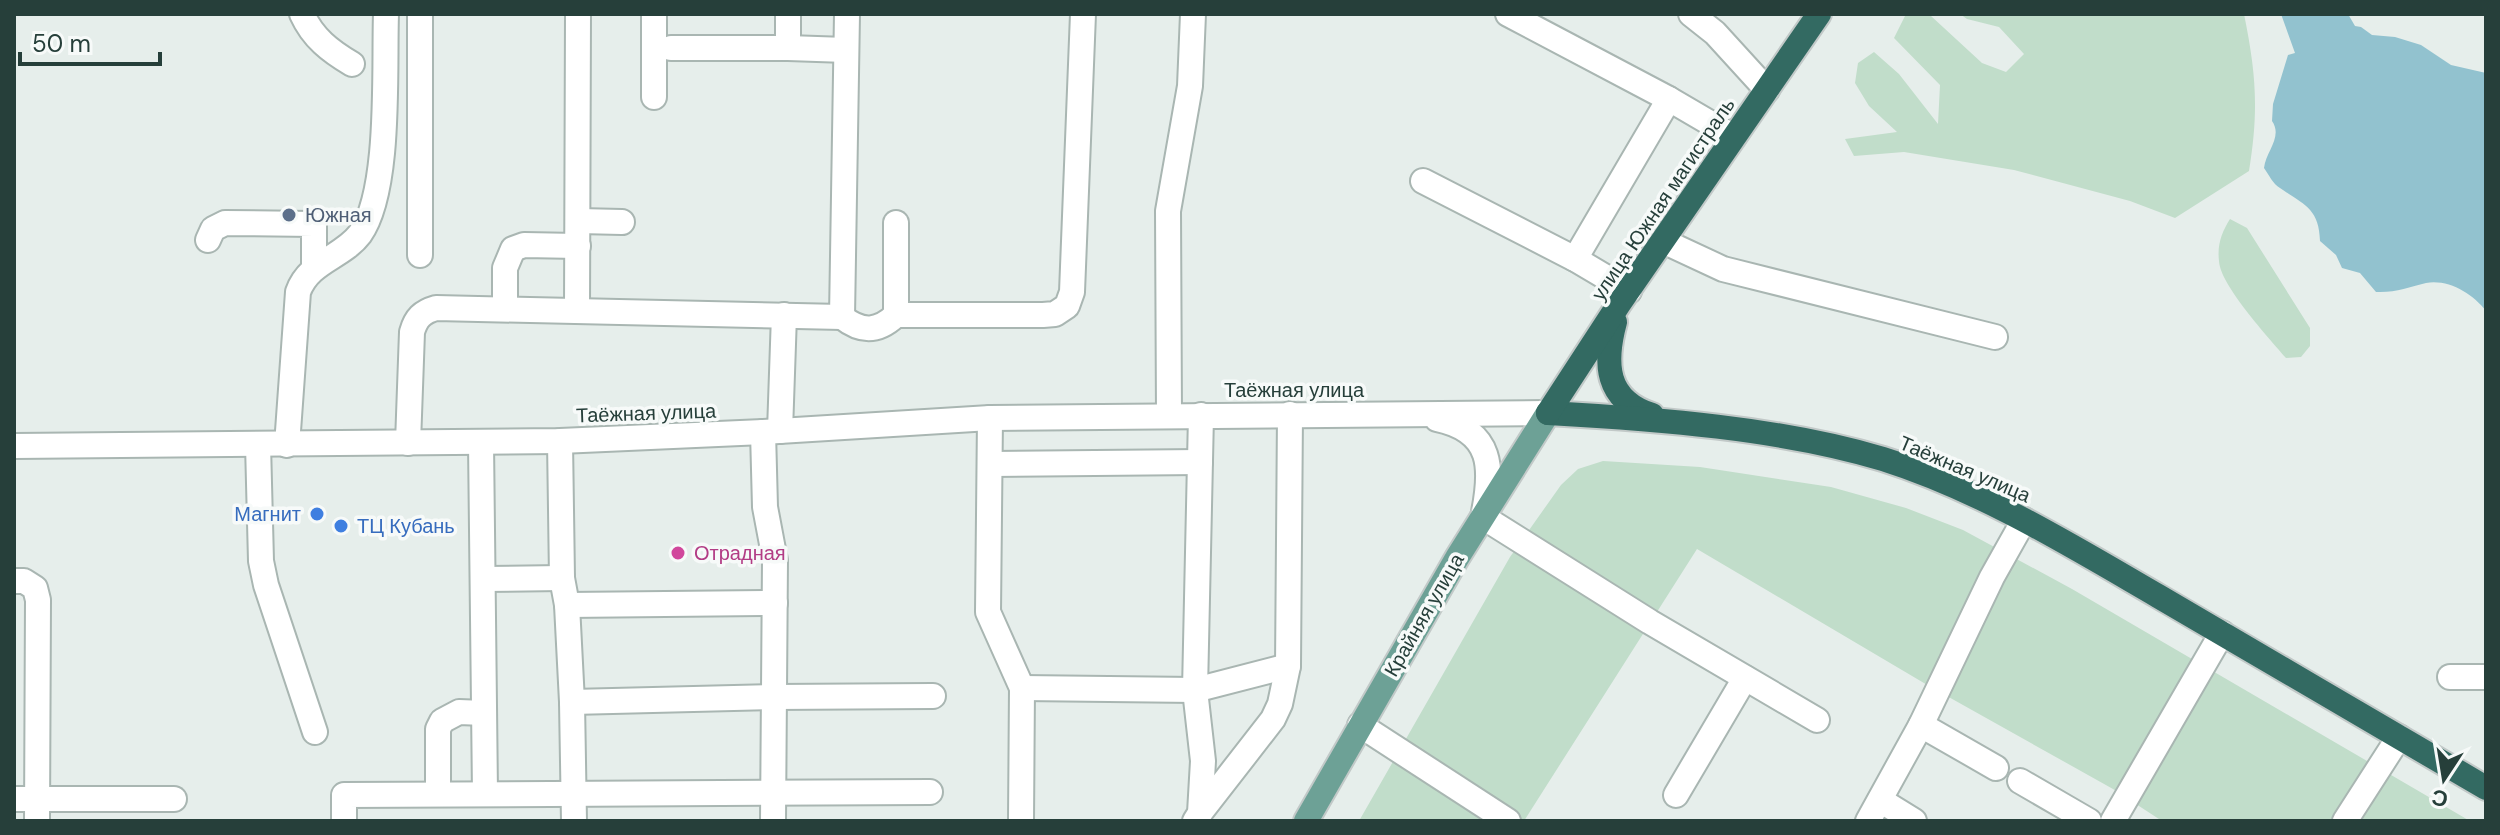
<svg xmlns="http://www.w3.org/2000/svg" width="2500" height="835" font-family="'DM Sans',sans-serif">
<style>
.green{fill:#c1ddca}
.water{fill:#92c2cf}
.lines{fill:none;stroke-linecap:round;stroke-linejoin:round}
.minor-casing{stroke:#a9b6b2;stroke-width:28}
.major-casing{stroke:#c2c9c8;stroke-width:28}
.highway-casing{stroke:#c2c9c8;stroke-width:28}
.minor{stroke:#fff;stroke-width:24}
.major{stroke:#6da196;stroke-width:24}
.highway{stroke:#336a62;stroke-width:24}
.service-dot{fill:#5c6f8a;stroke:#f7faf9;stroke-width:3}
.shop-dot{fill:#3f7fe0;stroke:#f7faf9;stroke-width:3}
.hotel-dot{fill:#d1479c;stroke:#f7faf9;stroke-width:3}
.labels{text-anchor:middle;stroke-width:7;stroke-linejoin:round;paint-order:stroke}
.street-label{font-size:20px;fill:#263f3a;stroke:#f7faf9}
.service-label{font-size:20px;fill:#4e5e75;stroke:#f7faf9;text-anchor:start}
.shop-label{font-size:20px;fill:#366cbe;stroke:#f7faf9;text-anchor:end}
.hotel-label{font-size:20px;fill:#b23c85;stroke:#f7faf9;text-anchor:start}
</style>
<rect width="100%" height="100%" fill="#e6eeeb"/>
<g class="green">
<path d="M 1960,14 L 2244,14 C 2256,73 2259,110 2249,171 L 2175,218 L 2130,201 L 2014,170 L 1904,152 L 1854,156 L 1845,139 L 1897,132 L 1869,106 L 1855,83 L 1858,63 L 1874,52 L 1899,74 L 1938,124 L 1940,85 L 1894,38 L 1905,16 L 1931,16 L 1982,63 L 2006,72 L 2024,54 L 1999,27 L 1967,19 Z"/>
<path d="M 2230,219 L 2247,228 L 2310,328 L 2310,346 L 2301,357 L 2286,358 C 2269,338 2220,285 2219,261 C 2217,244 2222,232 2230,219 Z"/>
<path d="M 1603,461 L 1700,467 L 1831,487 L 1906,508 L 1963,530 L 2072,589 L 2470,821 L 2162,821 L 2113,789 L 1929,686 L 1697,549 L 1524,821 L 1359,821 L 1510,557 L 1561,485 L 1578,469 Z"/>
</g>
<path class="water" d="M 2281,14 L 2348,14 L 2355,26 L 2361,27 L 2372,35 L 2395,37 L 2421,45 L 2451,65 L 2486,73 L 2486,311 C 2473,294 2449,279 2426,283 C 2409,287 2395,293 2376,292 L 2360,273 L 2342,268 L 2336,255 L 2320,241 C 2319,208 2304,205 2280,188 C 2273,184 2269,175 2264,168 C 2266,151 2283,137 2272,121 L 2273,104 L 2288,55 L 2295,53 Z"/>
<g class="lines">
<defs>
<g id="minor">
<path d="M 302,14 C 313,38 330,51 352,64"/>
<path d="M 420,14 L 420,255"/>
<path d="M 1508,14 L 1669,99 L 1734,137"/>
<path d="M 1691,14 L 1715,33 L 1767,90"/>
<path d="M 671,48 L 788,48 L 788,14"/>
<path d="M 788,48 L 846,50"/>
<path d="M 654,97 L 654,14"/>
<path d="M 1423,181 L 1575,259 L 1629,291"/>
<path d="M 579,221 L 622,222"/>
<path d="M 208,240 L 213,229 L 225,223 L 314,224 L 314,267"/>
<path d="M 1663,241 L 1723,269 L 1995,337"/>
<path d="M 1575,259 L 1669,99"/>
<path d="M 505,308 L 505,268 L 513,249 L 524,245 L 578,246"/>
<path d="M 577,311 L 578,14"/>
<path d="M 896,315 L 896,223"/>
<path d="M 842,317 C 862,333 878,332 896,315 L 1043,315 L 1055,314 L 1067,306 L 1072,292 L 1083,14"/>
<path d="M 1169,415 L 1168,211 L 1190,86 L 1193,14"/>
<path d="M 990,418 L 988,612 L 1022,688 L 1021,821"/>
<path d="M 1437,419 C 1494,431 1493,469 1483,517 L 1650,622 L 1817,720"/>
<path d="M 780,431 L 784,315"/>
<path d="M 763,432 L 765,507 L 775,560 L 773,821"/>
<path d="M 560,441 L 562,578 L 567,605 L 572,702 L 574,821"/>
<path d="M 481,442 L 485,794"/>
<path d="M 408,443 L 412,332 C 416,318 422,312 436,308 L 842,317 L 847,14"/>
<path d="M 258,444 L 261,561 L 266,585 L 315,732"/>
<path d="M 287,445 L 298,292 C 309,261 342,258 360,234 C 391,191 384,68 386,14"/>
<path d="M 14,446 L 560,441 L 763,432 L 990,418 L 1548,413"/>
<path d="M 990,464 L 1200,462"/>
<path d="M 483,579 L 562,578"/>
<path d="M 14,581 L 24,581 L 35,588 L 38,600 L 37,821"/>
<path d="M 567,605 L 775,603"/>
<path d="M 2450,677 L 2486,677"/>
<path d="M 1022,688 L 1195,690 L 1288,666 L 1290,414"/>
<path d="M 572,702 L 774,697 L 933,696"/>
<path d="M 1360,725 L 1508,821"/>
<path d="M 1921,725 L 1996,768"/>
<path d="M 2020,781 L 2089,821"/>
<path d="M 438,794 L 438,729 L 442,721 L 459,712 L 484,713"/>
<path d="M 1676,795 L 1745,678"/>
<path d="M 14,799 L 174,799"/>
<path d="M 1880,800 L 1914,821"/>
<path d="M 1200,813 L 1273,719 L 1280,704 L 1288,666"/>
<path d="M 344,821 L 344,795 L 930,792"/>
<path d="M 1195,821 L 1200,813 L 1203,761 L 1195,690 L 1201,415"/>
<path d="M 1868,821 L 1921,725 L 1992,577 L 2024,520"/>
<path d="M 2113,821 L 2222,633"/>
<path d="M 2345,821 L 2399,737"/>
</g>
<path id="major" d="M 1306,821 L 1457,558 L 1548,413"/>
<g id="highway">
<path d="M 1615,322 C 1604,363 1605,400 1652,415"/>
<path d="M 1548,413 C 1656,419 1780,428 1883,459 C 1981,490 2070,545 2158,596 C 2267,660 2377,724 2486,788"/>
<path d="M 1548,413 L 1619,304 L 1819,14"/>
</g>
</defs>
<use href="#minor" class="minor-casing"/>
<use href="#major" class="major-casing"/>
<use href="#highway" class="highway-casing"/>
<use href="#minor" class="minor"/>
<use href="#major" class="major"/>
<use href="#highway" class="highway"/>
</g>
<circle class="service-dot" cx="289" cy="215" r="8"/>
<g class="shop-dot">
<circle cx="317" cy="514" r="8"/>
<circle cx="341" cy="526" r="8"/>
</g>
<circle class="hotel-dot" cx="678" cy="553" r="8"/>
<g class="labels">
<g class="street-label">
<text transform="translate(1663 199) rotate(-56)" y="7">улица Южная магистраль</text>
<text x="1294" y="397">Таёжная улица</text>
<text transform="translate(646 413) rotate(-2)" y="7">Таёжная улица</text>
<text transform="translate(1965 469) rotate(23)" y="7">Таёжная улица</text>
<text transform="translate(1424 615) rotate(-60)" y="7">Крайняя улица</text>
</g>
<g class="service-label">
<text x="305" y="222">Южная</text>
</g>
<g class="shop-label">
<text x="301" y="521">Магнит</text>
<text x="357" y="533" text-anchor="start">ТЦ Кубань</text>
</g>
<g class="hotel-label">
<text x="694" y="560">Отрадная</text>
</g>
</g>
<rect width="2500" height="835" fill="none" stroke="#263f3a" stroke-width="32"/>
<g transform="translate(2444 779) rotate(192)" stroke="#f7faf9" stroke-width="6" paint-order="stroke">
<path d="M0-6L14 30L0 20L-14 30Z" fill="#263f3a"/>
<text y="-12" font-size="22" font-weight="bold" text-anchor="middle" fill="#263f3a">С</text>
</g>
<path d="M20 52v12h140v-12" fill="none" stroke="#263f3a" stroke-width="4"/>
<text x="32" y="52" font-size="24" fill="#263f3a" stroke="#f7faf9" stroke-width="6" paint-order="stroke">50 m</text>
</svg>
